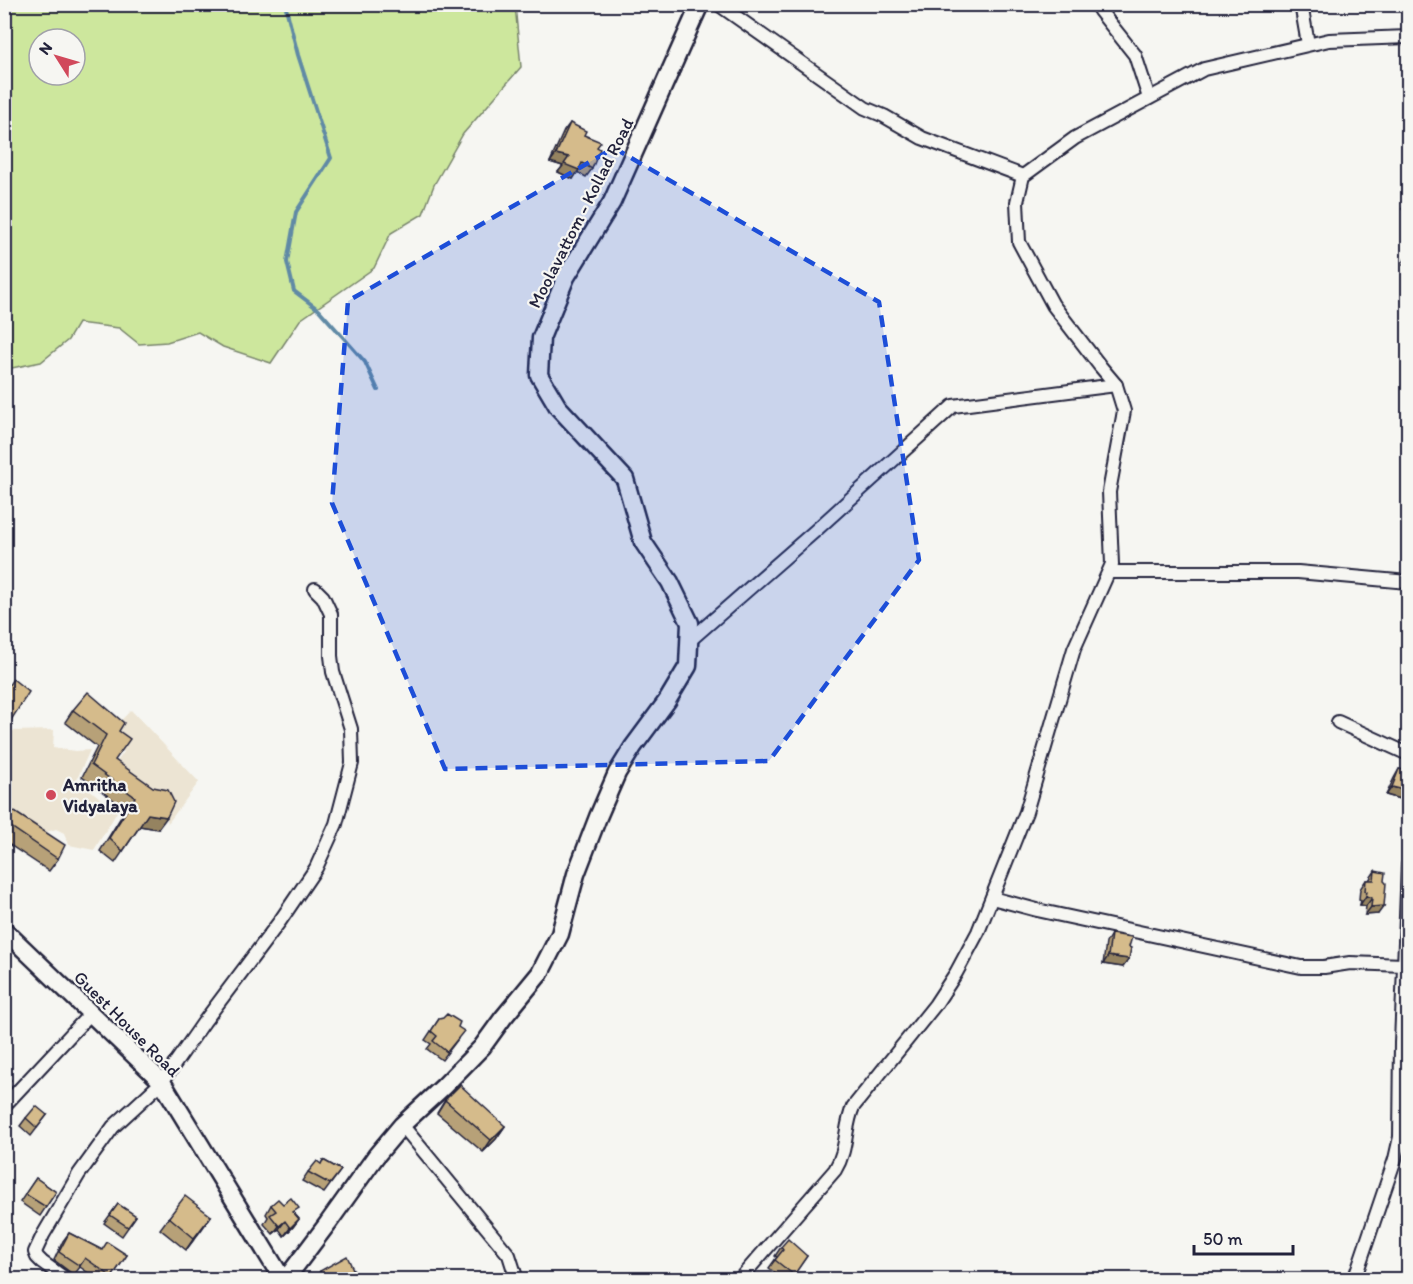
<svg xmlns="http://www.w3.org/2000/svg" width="1413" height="1284" font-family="Itim,sans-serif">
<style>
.built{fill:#ece4d3}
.green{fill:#cde79d;stroke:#78846c;stroke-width:1.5;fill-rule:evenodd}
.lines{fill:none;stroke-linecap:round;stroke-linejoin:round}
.stream{stroke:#608aa5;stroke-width:4}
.street-casing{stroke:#22223b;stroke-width:16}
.secondary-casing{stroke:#22223b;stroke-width:21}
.street{stroke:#f6f6f2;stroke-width:12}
.secondary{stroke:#f6f6f2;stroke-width:16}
.wall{fill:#b7a178;stroke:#22223b;stroke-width:1.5}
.shaded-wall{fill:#958361;stroke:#22223b;stroke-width:1.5}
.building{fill:#d5bb8b;stroke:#22223b;stroke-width:1.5}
.marked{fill:#1d4ed8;fill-opacity:0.2;stroke:#1d4ed8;stroke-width:4.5;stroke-dasharray:12 8;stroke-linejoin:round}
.poi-dot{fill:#d1495b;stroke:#f6f6f2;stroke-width:2}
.labels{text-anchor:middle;stroke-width:4.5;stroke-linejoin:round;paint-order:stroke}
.street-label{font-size:18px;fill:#22223b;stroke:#f6f6f2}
.poi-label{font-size:18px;font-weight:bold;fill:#22223b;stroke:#f6f6f2;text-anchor:start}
</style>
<rect width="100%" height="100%" fill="#f6f6f2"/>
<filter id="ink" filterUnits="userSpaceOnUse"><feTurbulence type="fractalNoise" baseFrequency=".0167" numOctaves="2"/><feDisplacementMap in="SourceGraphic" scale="12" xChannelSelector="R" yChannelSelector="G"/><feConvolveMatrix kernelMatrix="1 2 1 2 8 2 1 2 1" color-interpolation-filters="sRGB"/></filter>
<g filter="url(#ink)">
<g class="built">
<path d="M 131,710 L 199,782 L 168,823 L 161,799 L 110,771 L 124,752 L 116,744 L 112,730 Z"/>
<path d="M 54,730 L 53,748 L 76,751 L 90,750 L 77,779 L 117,812 L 94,850 L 69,845 L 64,833 L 56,829 L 31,837 L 5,817 L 4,763 L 13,751 L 5,747 L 5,737 L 11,731 Z"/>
</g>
<path class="green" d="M 5,4 L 515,5 L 521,67 L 463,134 L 434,185 L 423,214 L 391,233 L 374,268 L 300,320 L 271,363 L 223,347 L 198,332 L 167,342 L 139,344 L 119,328 L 78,323 L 68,340 L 41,362 L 7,369 L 4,366 ZM 39,39 L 75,39 L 75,75 L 39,75 Z"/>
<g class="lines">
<path class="stream" d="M 285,4 L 298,55 L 331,158 L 296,212 L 287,262 L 294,291 L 319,310 L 365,362 L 378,390"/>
<defs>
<g id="street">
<path d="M 718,4 L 865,108 L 884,116 L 922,138 L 1023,176"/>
<path d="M 1096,4 L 1100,11 L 1135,55 L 1149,98"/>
<path d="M 1301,4 L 1308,44"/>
<path d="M 1110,572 L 1298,572 L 1408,582"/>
<path d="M 688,642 L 815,531 L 953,406 L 1116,385"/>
<path d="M 1338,722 L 1408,754"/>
<path d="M 992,898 L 1037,910 L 1301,967 L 1324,967 L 1350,963 L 1404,965"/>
<path d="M 4,1106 L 91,1013"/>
<path d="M 402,1125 L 509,1255 L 517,1280"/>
<path d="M 67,1280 L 42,1262 L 37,1257 L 35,1252 L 43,1235 L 79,1174 L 113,1127 L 162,1082 L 204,1022 L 280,921 L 316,868 L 336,824 L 352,763 L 351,729 L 333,672 L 331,656 L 331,614 L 323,597 L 315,589"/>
<path d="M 739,1280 L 835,1170 C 848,1149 844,1128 853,1107 L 935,1005 L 956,973 L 978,932 L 1026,812 L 1074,649 L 1112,564 L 1109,492 L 1124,411 L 1116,385 L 1100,366 L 1053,305 L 1019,242 L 1017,202 L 1023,176 L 1075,138 L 1204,69 L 1329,40 L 1408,37"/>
<path d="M 1354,1280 L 1395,1159 L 1400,1137 L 1401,1043 L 1408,865"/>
</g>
<g id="secondary">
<path d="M 4,930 L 162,1082 L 283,1280"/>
<path d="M 285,1280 L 328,1223 L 376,1156 L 402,1125 L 443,1087 L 482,1047 L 503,1018 L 540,973 L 560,934 L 576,874 L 598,817 L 617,773 L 633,747 L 667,701 L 688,666 L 690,623 L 670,582 L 643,542 L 625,479 L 558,407 L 539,375 L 541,338 L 566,277 L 612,202 L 700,4"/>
</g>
</defs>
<use href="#street" class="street-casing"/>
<use href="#secondary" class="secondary-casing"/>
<use href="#street" class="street"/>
<use href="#secondary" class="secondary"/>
</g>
<g class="wall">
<path d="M 570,123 L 597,147 L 592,169 L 586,177 L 577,172 L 573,179 L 558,172 L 563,166 L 550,162 L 564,131 Z"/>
<path d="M 1408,200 L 1408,215 L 1402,209 Z"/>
<path d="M 1408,252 L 1408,269 L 1403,264 Z"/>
<path d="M 73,710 L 119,731 L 115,760 L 158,829 L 140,826 L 115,863 L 100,851 L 126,809 L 82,777 L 97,747 L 65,722 Z"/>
<path d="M 1399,769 L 1408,771 L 1408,799 L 1407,801 L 1386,795 L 1394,778 Z"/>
<path d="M 4,805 L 58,859 L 49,871 L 4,841 Z"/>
<path d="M 1375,871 L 1378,914 L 1365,915 L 1366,906 L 1360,905 L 1361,900 L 1359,899 L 1360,889 L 1366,880 L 1369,880 Z"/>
<path d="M 1111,934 L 1129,947 L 1129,959 L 1123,967 L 1103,964 L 1106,943 Z"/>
<path d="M 439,1019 L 458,1027 L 458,1039 L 442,1060 L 427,1049 L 431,1044 L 425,1040 Z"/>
<path d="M 445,1100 L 505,1126 L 496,1139 L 483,1152 L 437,1113 Z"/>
<path d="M 47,1115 L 31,1136 L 20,1126 L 26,1118 Z"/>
<path d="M 323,1160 L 341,1170 L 324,1193 L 302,1181 L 308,1172 L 321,1164 Z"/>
<path d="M 36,1178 L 56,1192 L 40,1216 L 20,1202 Z"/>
<path d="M 118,1204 L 136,1216 L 122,1236 L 104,1223 Z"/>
<path d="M 271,1205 L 295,1215 L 299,1219 L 293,1227 L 284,1236 L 279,1229 L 273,1234 L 264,1224 L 268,1217 L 266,1214 Z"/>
<path d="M 211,1216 L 186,1250 L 160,1229 L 169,1217 Z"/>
<path d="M 69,1233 L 102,1250 L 127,1255 L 110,1280 L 98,1280 L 80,1267 L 74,1275 L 54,1260 L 63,1241 Z"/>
<path d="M 781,1247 L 807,1256 L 790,1280 L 783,1280 L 769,1268 L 777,1257 L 775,1256 Z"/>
<path d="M 320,1271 L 358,1280 L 314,1280 Z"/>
</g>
<g class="shaded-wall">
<path d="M 556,154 L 569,157 L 579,170 L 573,179 L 558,172 L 563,166 L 550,162 Z"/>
<path d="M 1392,787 L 1408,791 L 1408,799 L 1407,801 L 1386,795 Z"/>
<path d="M 148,814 L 167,817 L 158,829 L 139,826 Z"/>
<path d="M 1366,896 L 1372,898 L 1366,906 L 1360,905 Z"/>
<path d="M 1384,906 L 1378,914 L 1365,915 L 1371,907 Z"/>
<path d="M 1108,956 L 1129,959 L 1123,967 L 1103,964 Z"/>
<path d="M 505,1126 L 496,1139 L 483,1152 L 491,1140 Z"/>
<path d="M 211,1216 L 202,1229 L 186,1250 L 194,1238 Z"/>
<path d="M 299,1219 L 293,1227 L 284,1236 L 290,1228 Z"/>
<path d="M 285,1221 L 279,1229 L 273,1234 L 279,1226 Z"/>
</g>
<g class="building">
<path d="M 570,123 L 586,131 L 584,135 L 601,142 L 597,147 L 600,149 L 592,169 L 582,163 L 579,170 L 564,164 L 569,157 L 556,154 Z"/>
<path d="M 13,679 L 29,692 L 4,731 L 4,692 Z"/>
<path d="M 88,692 L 124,723 L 119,731 L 130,739 L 115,760 L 153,787 L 168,790 L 174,802 L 167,817 L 148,814 L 123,851 L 109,838 L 135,797 L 91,765 L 106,735 L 73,710 Z"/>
<path d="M 1399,769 L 1408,771 L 1408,791 L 1392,787 Z"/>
<path d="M 4,805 L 65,845 L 58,859 L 4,822 Z"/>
<path d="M 1375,871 L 1385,873 L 1384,881 L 1386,883 L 1384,906 L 1371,907 L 1372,898 L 1366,896 L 1367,892 L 1365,891 L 1366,880 L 1374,880 Z"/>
<path d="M 1111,934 L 1132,937 L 1129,947 L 1131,948 L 1129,959 L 1108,956 Z"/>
<path d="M 447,1014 L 460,1022 L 458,1027 L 464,1031 L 447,1052 L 433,1041 L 437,1036 L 431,1031 L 439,1019 L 443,1018 Z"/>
<path d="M 4,1076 L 11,1080 L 4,1089 Z"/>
<path d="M 460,1085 L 505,1126 L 491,1140 L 445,1100 Z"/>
<path d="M 36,1106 L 47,1115 L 37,1128 L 26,1118 Z"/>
<path d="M 323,1160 L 341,1170 L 330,1184 L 308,1172 L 317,1161 L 321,1164 Z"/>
<path d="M 36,1178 L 56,1192 L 46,1207 L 25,1194 Z"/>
<path d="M 185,1196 L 211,1216 L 194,1238 L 169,1217 Z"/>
<path d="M 291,1198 L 299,1208 L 293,1212 L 299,1219 L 290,1228 L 285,1221 L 279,1226 L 270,1215 L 276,1211 L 271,1205 L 278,1199 L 283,1204 Z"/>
<path d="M 118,1204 L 136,1216 L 128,1227 L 110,1215 Z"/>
<path d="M 69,1233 L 102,1250 L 107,1242 L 127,1255 L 112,1277 L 85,1258 L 80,1266 L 59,1252 Z"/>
<path d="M 788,1239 L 807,1256 L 794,1275 L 775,1260 L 783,1250 L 781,1247 Z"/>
<path d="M 347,1256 L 358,1280 L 324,1280 L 320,1271 Z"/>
</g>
</g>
<path class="marked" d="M 614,148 L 879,302 L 919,560 L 769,761 L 445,769 L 332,503 L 348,301 Z"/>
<circle class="poi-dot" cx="51" cy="795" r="6"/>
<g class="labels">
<g class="street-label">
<text transform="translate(581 213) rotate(-63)" y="6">Moolavattom - Kollad Road</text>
<text transform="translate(127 1024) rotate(45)" y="6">Guest House Road</text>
</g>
<g class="poi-label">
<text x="63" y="791">Amritha<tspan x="63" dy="21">Vidyalaya</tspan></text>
</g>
</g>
<rect width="1413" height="1284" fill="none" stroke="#f6f6f2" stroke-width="24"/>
<rect x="12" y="12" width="1389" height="1260" fill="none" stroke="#22223b" stroke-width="2" filter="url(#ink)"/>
<g transform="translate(57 57) rotate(307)"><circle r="28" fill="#f6f6f2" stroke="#a1a1a9" stroke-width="1.5"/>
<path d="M0-4.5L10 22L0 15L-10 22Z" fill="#d1495b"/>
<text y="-9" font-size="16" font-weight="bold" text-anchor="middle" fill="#22223b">N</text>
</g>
<path d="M1194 1245v9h99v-9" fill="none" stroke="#22223b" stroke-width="3"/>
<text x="1203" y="1245" font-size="18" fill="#22223b" stroke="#f6f6f2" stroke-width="4.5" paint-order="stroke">50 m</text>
</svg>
